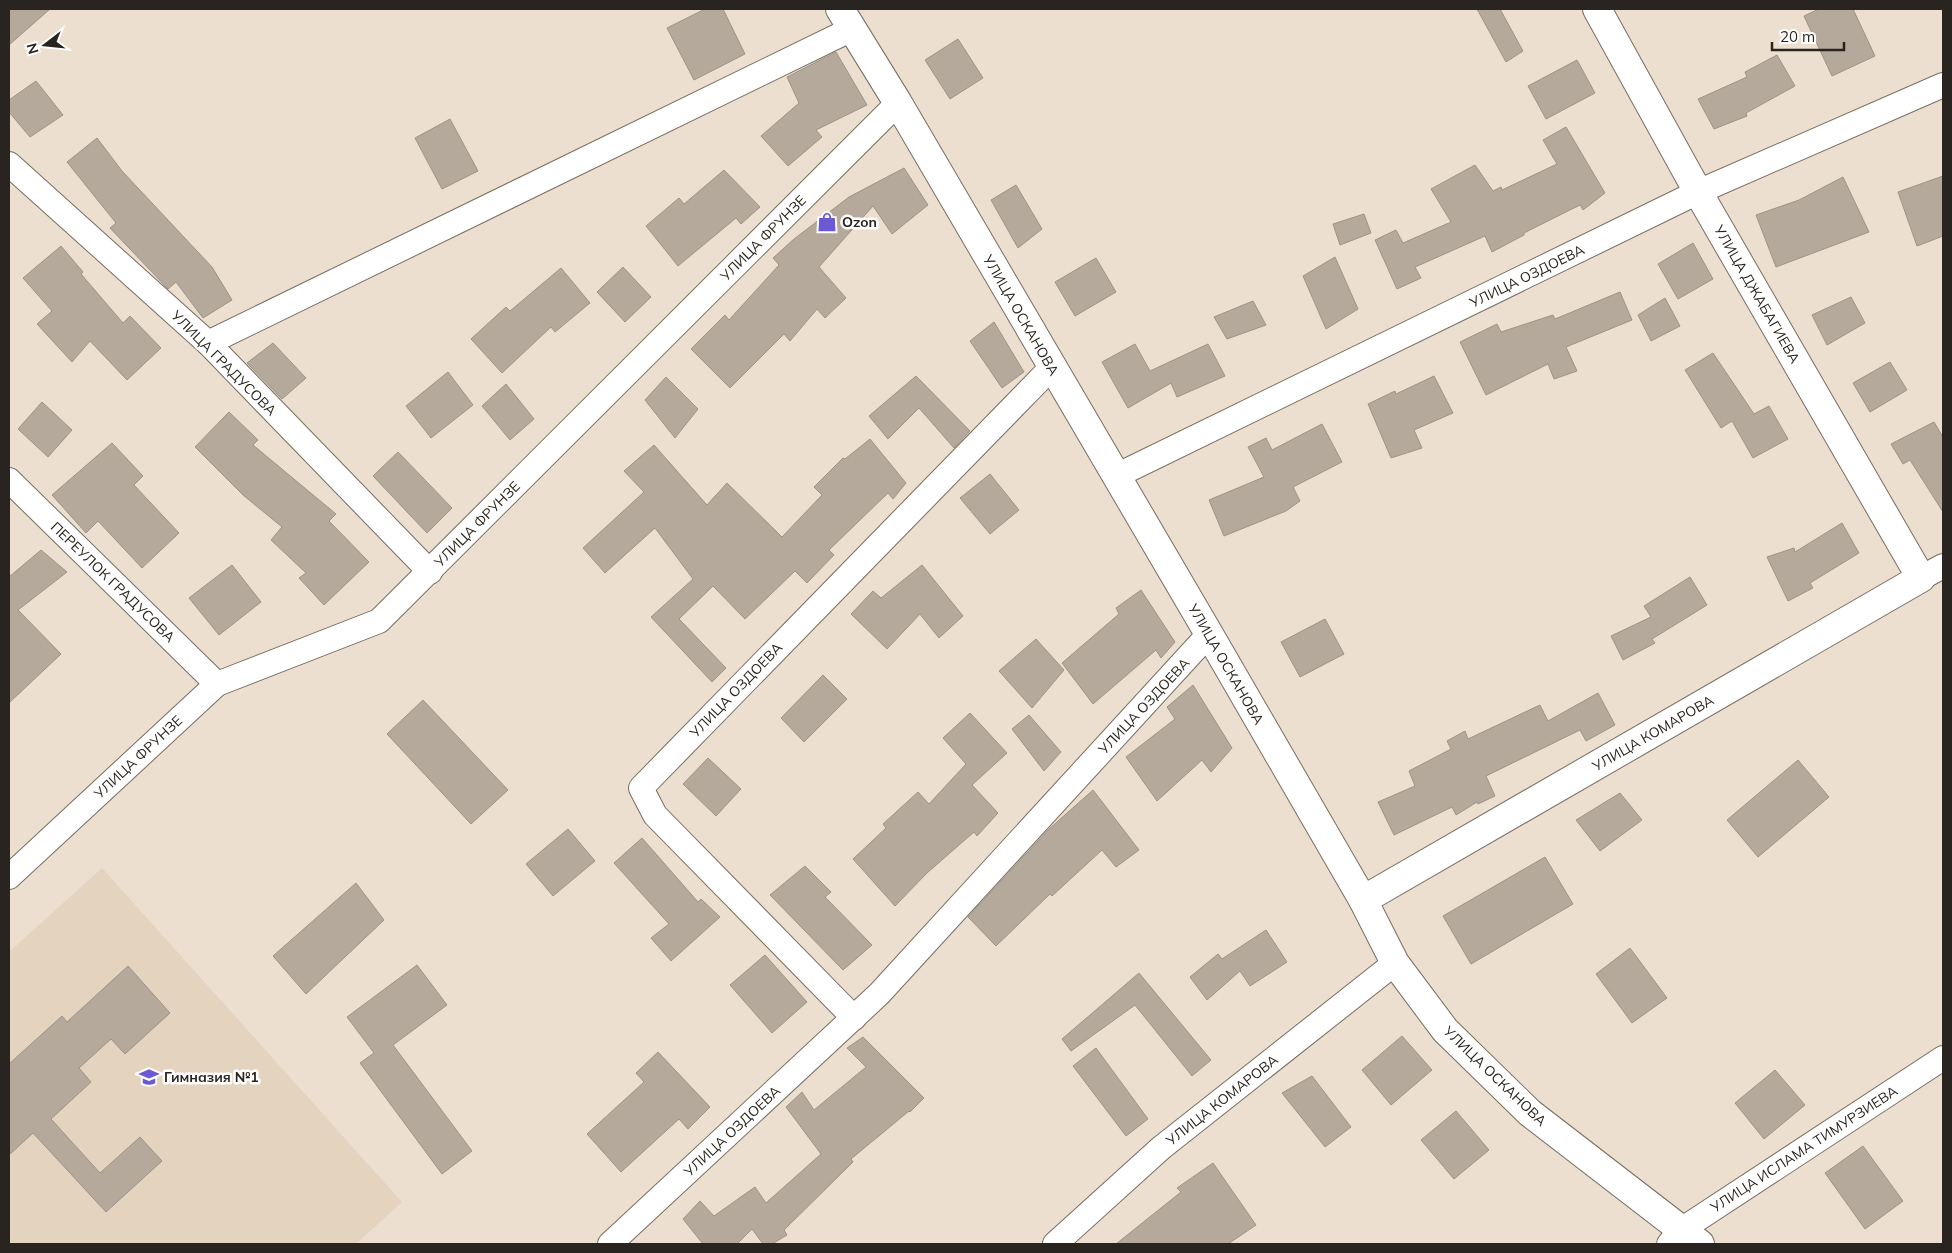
<svg xmlns="http://www.w3.org/2000/svg" width="1952" height="1253" font-family="Mulish,sans-serif">
<style>
.built{fill:#e4d3be}
.building{fill:#b5a99b;stroke:#9e9385}
.lines{fill:none;stroke-linecap:round;stroke-linejoin:round}
.minor-casing{stroke:#786d60;stroke-width:26}
.secondary-casing{stroke:#786d60;stroke-width:30}
.minor{stroke:#fff;stroke-width:24}
.secondary{stroke:#fff;stroke-width:28}
.labels{text-anchor:middle;stroke-width:5;stroke-linejoin:round;paint-order:stroke}
.poi-label{font-size:14px;font-weight:bold;fill:#29241f;stroke:#fff;text-anchor:start}
.street-label{font-size:14px;fill:#29241f;stroke:#fff}
</style>
<rect width="100%" height="100%" fill="#ecdfd0"/>
<path class="built" d="M 102,868 L 402,1202 L 356,1244 L 9,1244 L 9,952 Z"/>
<g class="building">
<path d="M 9,9 L 50,9 L 9,45 Z"/>
<path d="M 705,9 L 723,9 L 745,54 L 694,80 L 667,28 Z"/>
<path d="M 1477,9 L 1500,9 L 1523,51 L 1506,62 Z"/>
<path d="M 1819,9 L 1853,9 L 1875,56 L 1832,76 L 1804,16 Z"/>
<path d="M 958,39 L 983,78 L 950,99 L 925,60 Z"/>
<path d="M 836,52 L 867,105 L 816,130 L 822,137 L 788,166 L 761,136 L 799,103 L 787,77 Z"/>
<path d="M 1777,55 L 1795,86 L 1746,113 L 1747,116 L 1714,129 L 1698,99 L 1747,77 L 1745,72 Z"/>
<path d="M 1577,60 L 1595,93 L 1546,119 L 1528,86 Z"/>
<path d="M 36,81 L 63,115 L 30,137 L 9,112 L 9,100 Z"/>
<path d="M 450,119 L 478,171 L 442,189 L 415,138 Z"/>
<path d="M 1566,127 L 1605,193 L 1583,210 L 1580,205 L 1524,233 L 1524,235 L 1492,252 L 1485,236 L 1415,267 L 1421,278 L 1397,289 L 1375,240 L 1396,230 L 1403,243 L 1451,222 L 1431,189 L 1475,165 L 1493,191 L 1501,187 L 1502,190 L 1557,164 L 1543,140 Z"/>
<path d="M 97,138 L 122,171 L 212,267 L 232,300 L 203,318 L 176,282 L 168,289 L 110,228 L 116,223 L 67,162 Z"/>
<path d="M 904,168 L 928,205 L 892,234 L 873,206 L 819,267 L 846,298 L 825,318 L 817,309 L 790,341 L 784,334 L 730,388 L 691,349 L 725,315 L 729,320 L 779,265 L 773,258 L 794,239 L 849,197 Z"/>
<path d="M 724,170 L 760,207 L 741,224 L 736,218 L 678,266 L 646,226 L 679,198 L 684,204 Z"/>
<path d="M 1943,176 L 1943,236 L 1917,246 L 1898,192 Z"/>
<path d="M 1843,177 L 1869,232 L 1776,267 L 1756,215 L 1799,200 Z"/>
<path d="M 1016,185 L 1042,229 L 1018,248 L 991,200 Z"/>
<path d="M 1364,214 L 1371,233 L 1340,245 L 1333,224 Z"/>
<path d="M 1693,243 L 1713,279 L 1678,299 L 1658,264 Z"/>
<path d="M 61,246 L 83,272 L 81,274 L 123,323 L 130,316 L 161,348 L 127,380 L 90,341 L 72,362 L 37,324 L 52,311 L 23,278 Z"/>
<path d="M 1335,257 L 1358,309 L 1326,329 L 1303,276 Z"/>
<path d="M 1096,258 L 1116,292 L 1075,316 L 1055,282 Z"/>
<path d="M 623,267 L 651,297 L 625,322 L 597,292 Z"/>
<path d="M 561,268 L 590,303 L 555,332 L 551,327 L 502,373 L 471,339 L 506,307 L 510,311 Z"/>
<path d="M 1620,292 L 1632,320 L 1566,347 L 1577,371 L 1554,379 L 1548,364 L 1486,395 L 1460,342 L 1497,324 L 1501,332 L 1553,315 L 1555,319 Z"/>
<path d="M 1851,297 L 1865,323 L 1827,345 L 1812,315 Z"/>
<path d="M 1665,298 L 1680,326 L 1651,341 L 1638,315 Z"/>
<path d="M 1253,301 L 1266,325 L 1227,339 L 1214,317 Z"/>
<path d="M 994,322 L 1024,372 L 1002,388 L 970,341 Z"/>
<path d="M 273,343 L 306,378 L 282,399 L 247,363 Z"/>
<path d="M 1135,344 L 1150,371 L 1208,344 L 1225,376 L 1177,397 L 1171,383 L 1128,408 L 1102,362 Z"/>
<path d="M 1713,353 L 1754,414 L 1769,406 L 1788,439 L 1753,458 L 1732,421 L 1721,428 L 1685,370 Z"/>
<path d="M 1890,362 L 1907,390 L 1870,412 L 1853,383 Z"/>
<path d="M 448,372 L 473,405 L 431,438 L 406,406 Z"/>
<path d="M 916,376 L 970,431 L 954,448 L 919,408 L 888,439 L 869,416 Z"/>
<path d="M 1434,376 L 1453,413 L 1414,430 L 1422,448 L 1391,458 L 1368,404 L 1395,391 L 1396,394 Z"/>
<path d="M 666,377 L 698,409 L 675,438 L 645,400 Z"/>
<path d="M 506,384 L 534,419 L 510,440 L 482,406 Z"/>
<path d="M 42,402 L 72,430 L 48,457 L 18,429 Z"/>
<path d="M 229,412 L 258,440 L 253,445 L 336,514 L 329,521 L 369,562 L 324,605 L 299,578 L 306,573 L 271,540 L 282,527 L 243,495 L 195,447 Z"/>
<path d="M 1934,422 L 1943,437 L 1943,512 L 1910,460 L 1903,464 L 1891,444 Z"/>
<path d="M 1322,424 L 1342,462 L 1293,487 L 1300,501 L 1286,511 L 1224,536 L 1209,500 L 1264,477 L 1248,447 L 1266,438 L 1272,450 Z"/>
<path d="M 870,439 L 906,483 L 893,499 L 888,493 L 829,550 L 834,555 L 807,583 L 795,571 L 745,619 L 713,586 L 679,619 L 726,668 L 712,682 L 651,617 L 693,579 L 655,528 L 605,573 L 583,548 L 644,492 L 624,471 L 654,445 L 707,505 L 727,483 L 782,537 L 822,495 L 814,487 L 843,458 L 845,459 Z"/>
<path d="M 112,443 L 143,476 L 134,485 L 179,533 L 142,568 L 98,521 L 86,533 L 52,495 Z"/>
<path d="M 398,452 L 452,508 L 427,533 L 373,476 Z"/>
<path d="M 990,474 L 1019,510 L 990,534 L 960,498 Z"/>
<path d="M 1842,523 L 1859,553 L 1810,583 L 1813,588 L 1788,601 L 1767,557 L 1794,548 L 1795,552 Z"/>
<path d="M 41,550 L 67,572 L 18,610 L 61,654 L 9,703 L 9,577 Z"/>
<path d="M 232,565 L 261,602 L 219,635 L 189,598 Z"/>
<path d="M 922,565 L 963,616 L 939,638 L 920,614 L 887,649 L 851,614 L 873,591 L 881,598 Z"/>
<path d="M 1690,577 L 1707,605 L 1652,639 L 1655,643 L 1623,660 L 1611,636 L 1651,617 L 1644,606 Z"/>
<path d="M 1141,590 L 1175,642 L 1161,658 L 1156,650 L 1093,704 L 1062,663 L 1119,614 L 1116,608 Z"/>
<path d="M 1325,619 L 1344,654 L 1300,677 L 1281,642 Z"/>
<path d="M 1036,639 L 1064,670 L 1032,708 L 999,671 Z"/>
<path d="M 823,675 L 847,699 L 804,742 L 781,718 Z"/>
<path d="M 1193,685 L 1232,748 L 1211,772 L 1202,760 L 1157,801 L 1126,757 L 1175,719 L 1167,707 Z"/>
<path d="M 1598,693 L 1615,725 L 1586,741 L 1580,730 L 1486,776 L 1495,796 L 1478,804 L 1477,802 L 1456,815 L 1452,807 L 1394,835 L 1378,802 L 1415,786 L 1409,771 L 1451,749 L 1447,741 L 1465,731 L 1468,739 L 1540,705 L 1548,721 Z"/>
<path d="M 423,700 L 508,790 L 471,824 L 387,734 Z"/>
<path d="M 970,713 L 1007,753 L 972,785 L 998,813 L 977,836 L 974,832 L 927,873 L 895,906 L 853,859 L 886,828 L 883,824 L 918,792 L 929,804 L 966,764 L 943,738 Z"/>
<path d="M 1029,715 L 1061,752 L 1044,771 L 1012,729 Z"/>
<path d="M 708,758 L 741,789 L 716,816 L 683,784 Z"/>
<path d="M 1798,760 L 1829,797 L 1758,857 L 1727,820 Z"/>
<path d="M 1093,790 L 1139,850 L 1116,867 L 1102,850 L 1052,896 L 1050,894 L 996,946 L 968,917 L 1049,829 Z"/>
<path d="M 1620,793 L 1642,820 L 1600,851 L 1576,820 Z"/>
<path d="M 568,829 L 595,861 L 553,896 L 526,864 Z"/>
<path d="M 642,838 L 698,902 L 701,899 L 720,917 L 671,961 L 651,938 L 669,924 L 614,863 Z"/>
<path d="M 1545,857 L 1573,904 L 1471,964 L 1443,916 Z"/>
<path d="M 805,866 L 831,892 L 825,897 L 872,945 L 843,970 L 770,895 Z"/>
<path d="M 356,883 L 384,920 L 306,994 L 273,956 Z"/>
<path d="M 1266,930 L 1287,962 L 1250,986 L 1240,971 L 1207,1000 L 1190,977 L 1218,954 L 1222,959 Z"/>
<path d="M 1630,948 L 1667,998 L 1632,1023 L 1596,974 Z"/>
<path d="M 765,955 L 807,1002 L 772,1033 L 730,985 Z"/>
<path d="M 417,965 L 447,1005 L 393,1045 L 472,1151 L 442,1174 L 360,1063 L 374,1053 L 347,1017 Z"/>
<path d="M 128,966 L 170,1013 L 125,1054 L 111,1039 L 79,1068 L 91,1082 L 51,1119 L 100,1173 L 140,1137 L 162,1161 L 106,1212 L 33,1133 L 9,1155 L 9,1064 L 62,1016 L 67,1022 Z"/>
<path d="M 1139,973 L 1211,1060 L 1192,1076 L 1135,1005 L 1071,1051 L 1062,1039 Z"/>
<path d="M 1402,1036 L 1432,1070 L 1391,1105 L 1362,1070 Z"/>
<path d="M 863,1037 L 924,1098 L 910,1112 L 909,1111 L 851,1159 L 853,1162 L 784,1230 L 787,1235 L 772,1244 L 763,1244 L 752,1229 L 737,1244 L 703,1244 L 683,1219 L 700,1201 L 714,1216 L 755,1187 L 766,1203 L 821,1154 L 786,1107 L 802,1092 L 814,1110 L 866,1067 L 847,1048 Z"/>
<path d="M 1096,1048 L 1148,1119 L 1126,1136 L 1073,1066 Z"/>
<path d="M 658,1052 L 710,1107 L 688,1129 L 679,1119 L 621,1172 L 587,1134 L 644,1082 L 636,1073 Z"/>
<path d="M 1775,1070 L 1805,1105 L 1764,1139 L 1735,1103 Z"/>
<path d="M 1312,1076 L 1351,1127 L 1325,1147 L 1282,1093 Z"/>
<path d="M 1456,1111 L 1489,1150 L 1454,1179 L 1421,1140 Z"/>
<path d="M 1863,1146 L 1903,1201 L 1865,1229 L 1825,1173 Z"/>
<path d="M 1213,1163 L 1256,1225 L 1228,1244 L 1116,1244 L 1181,1192 L 1177,1188 Z"/>
</g>
<g class="lines">
<defs>
<g id="minor">
<path d="M 9,164 L 208,343 L 430,572"/>
<path d="M 208,343 L 852,29"/>
<path d="M 1116,476 L 1698,192 L 1943,85"/>
<path d="M 9,480 L 217,684"/>
<path d="M 1921,578 L 1943,566"/>
<path d="M 9,877 L 217,684 L 379,621 L 898,103"/>
<path d="M 854,1018 L 655,815 L 641,788 L 1052,367"/>
<path d="M 610,1244 L 879,994 L 1209,634"/>
<path d="M 1055,1244 L 1161,1148 L 1395,963"/>
<path d="M 1669,1244 L 1681,1230 L 1943,1058"/>
</g>
<g id="secondary">
<path d="M 840,9 L 898,103 L 1209,634 L 1363,900 L 1395,963 L 1445,1030 L 1530,1113 L 1700,1244"/>
<path d="M 1363,900 L 1921,578 L 1698,192 L 1597,9"/>
</g>
</defs>
<use href="#minor" class="minor-casing"/>
<use href="#secondary" class="secondary-casing"/>
<use href="#minor" class="minor"/>
<use href="#secondary" class="secondary"/>
</g>
<defs>
<symbol id="shop-bare" viewBox="-9 -9 18 18"><path d="M-5-2.5h2.3a2.7 3.5 0 0 1 5.4 0H5L5.5 6h-11ZM-1.5-2.5h3a1.5 2.3 0 0 0-3 0Z" fill="#6c5ad4" stroke="#fff" stroke-width="2.5" paint-order="stroke"/></symbol>
<symbol id="school-bare" viewBox="-9 -9 18 18"><path d="M0-5L7-2L0 1L-7-2ZM-4 1L0 2.5L4 1V4Q0 6-4 4Z" fill="#6c5ad4" stroke="#fff" stroke-width="2.5" paint-order="stroke"/></symbol>
</defs>
<g fill-rule="evenodd">
<use href="#shop-bare" x="813" y="208" width="28" height="28"/>
<use href="#school-bare" x="135" y="1063" width="28" height="28"/>
</g>
<g class="labels">
<g class="poi-label">
<text x="842" y="227">Ozon</text>
<text x="164" y="1082">Гимназия №1</text>
</g>
<g class="street-label">
<text transform="translate(763 238) rotate(-45)" y="5">УЛИЦА ФРУНЗЕ</text>
<text transform="translate(1527 276) rotate(-26)" y="5">УЛИЦА ОЗДОЕВА</text>
<text transform="translate(1757 294) rotate(60)" y="5">УЛИЦА ДЖАБАГИЕВА</text>
<text transform="translate(1021 315) rotate(60)" y="5">УЛИЦА ОСКАНОВА</text>
<text transform="translate(224 363) rotate(45)" y="5">УЛИЦА ГРАДУСОВА</text>
<text transform="translate(477 524) rotate(-45)" y="5">УЛИЦА ФРУНЗЕ</text>
<text transform="translate(113 582) rotate(44)" y="5">ПЕРЕУЛОК ГРАДУСОВА</text>
<text transform="translate(1226 664) rotate(60)" y="5">УЛИЦА ОСКАНОВА</text>
<text transform="translate(736 690) rotate(-46)" y="5">УЛИЦА ОЗДОЕВА</text>
<text transform="translate(1144 706) rotate(-47)" y="5">УЛИЦА ОЗДОЕВА</text>
<text transform="translate(1653 733) rotate(-30)" y="5">УЛИЦА КОМАРОВА</text>
<text transform="translate(138 757) rotate(-43)" y="5">УЛИЦА ФРУНЗЕ</text>
<text transform="translate(1495 1076) rotate(44)" y="5">УЛИЦА ОСКАНОВА</text>
<text transform="translate(1222 1100) rotate(-38)" y="5">УЛИЦА КОМАРОВА</text>
<text transform="translate(732 1131) rotate(-43)" y="5">УЛИЦА ОЗДОЕВА</text>
<text transform="translate(1804 1149) rotate(-33)" y="5">УЛИЦА ИСЛАМА ТИМУРЗИЕВА</text>
</g>
</g>
<rect width="1952" height="1253" fill="none" stroke="#29241f" stroke-width="20"/>
<g transform="translate(45 45) rotate(254)" stroke="#ffffff" stroke-width="4" paint-order="stroke">
<path d="M0-4L9 19L0 12L-9 19Z" fill="#29241f"/>
<text y="-8" font-size="14" font-weight="bold" text-anchor="middle" fill="#29241f">N</text>
</g>
<path d="M1772 42v8h72v-8" fill="none" stroke="#29241f" stroke-width="2.5"/>
<text x="1780" y="42" font-size="15" fill="#29241f" stroke="#ffffff" stroke-width="4" paint-order="stroke">20 m</text>
</svg>
